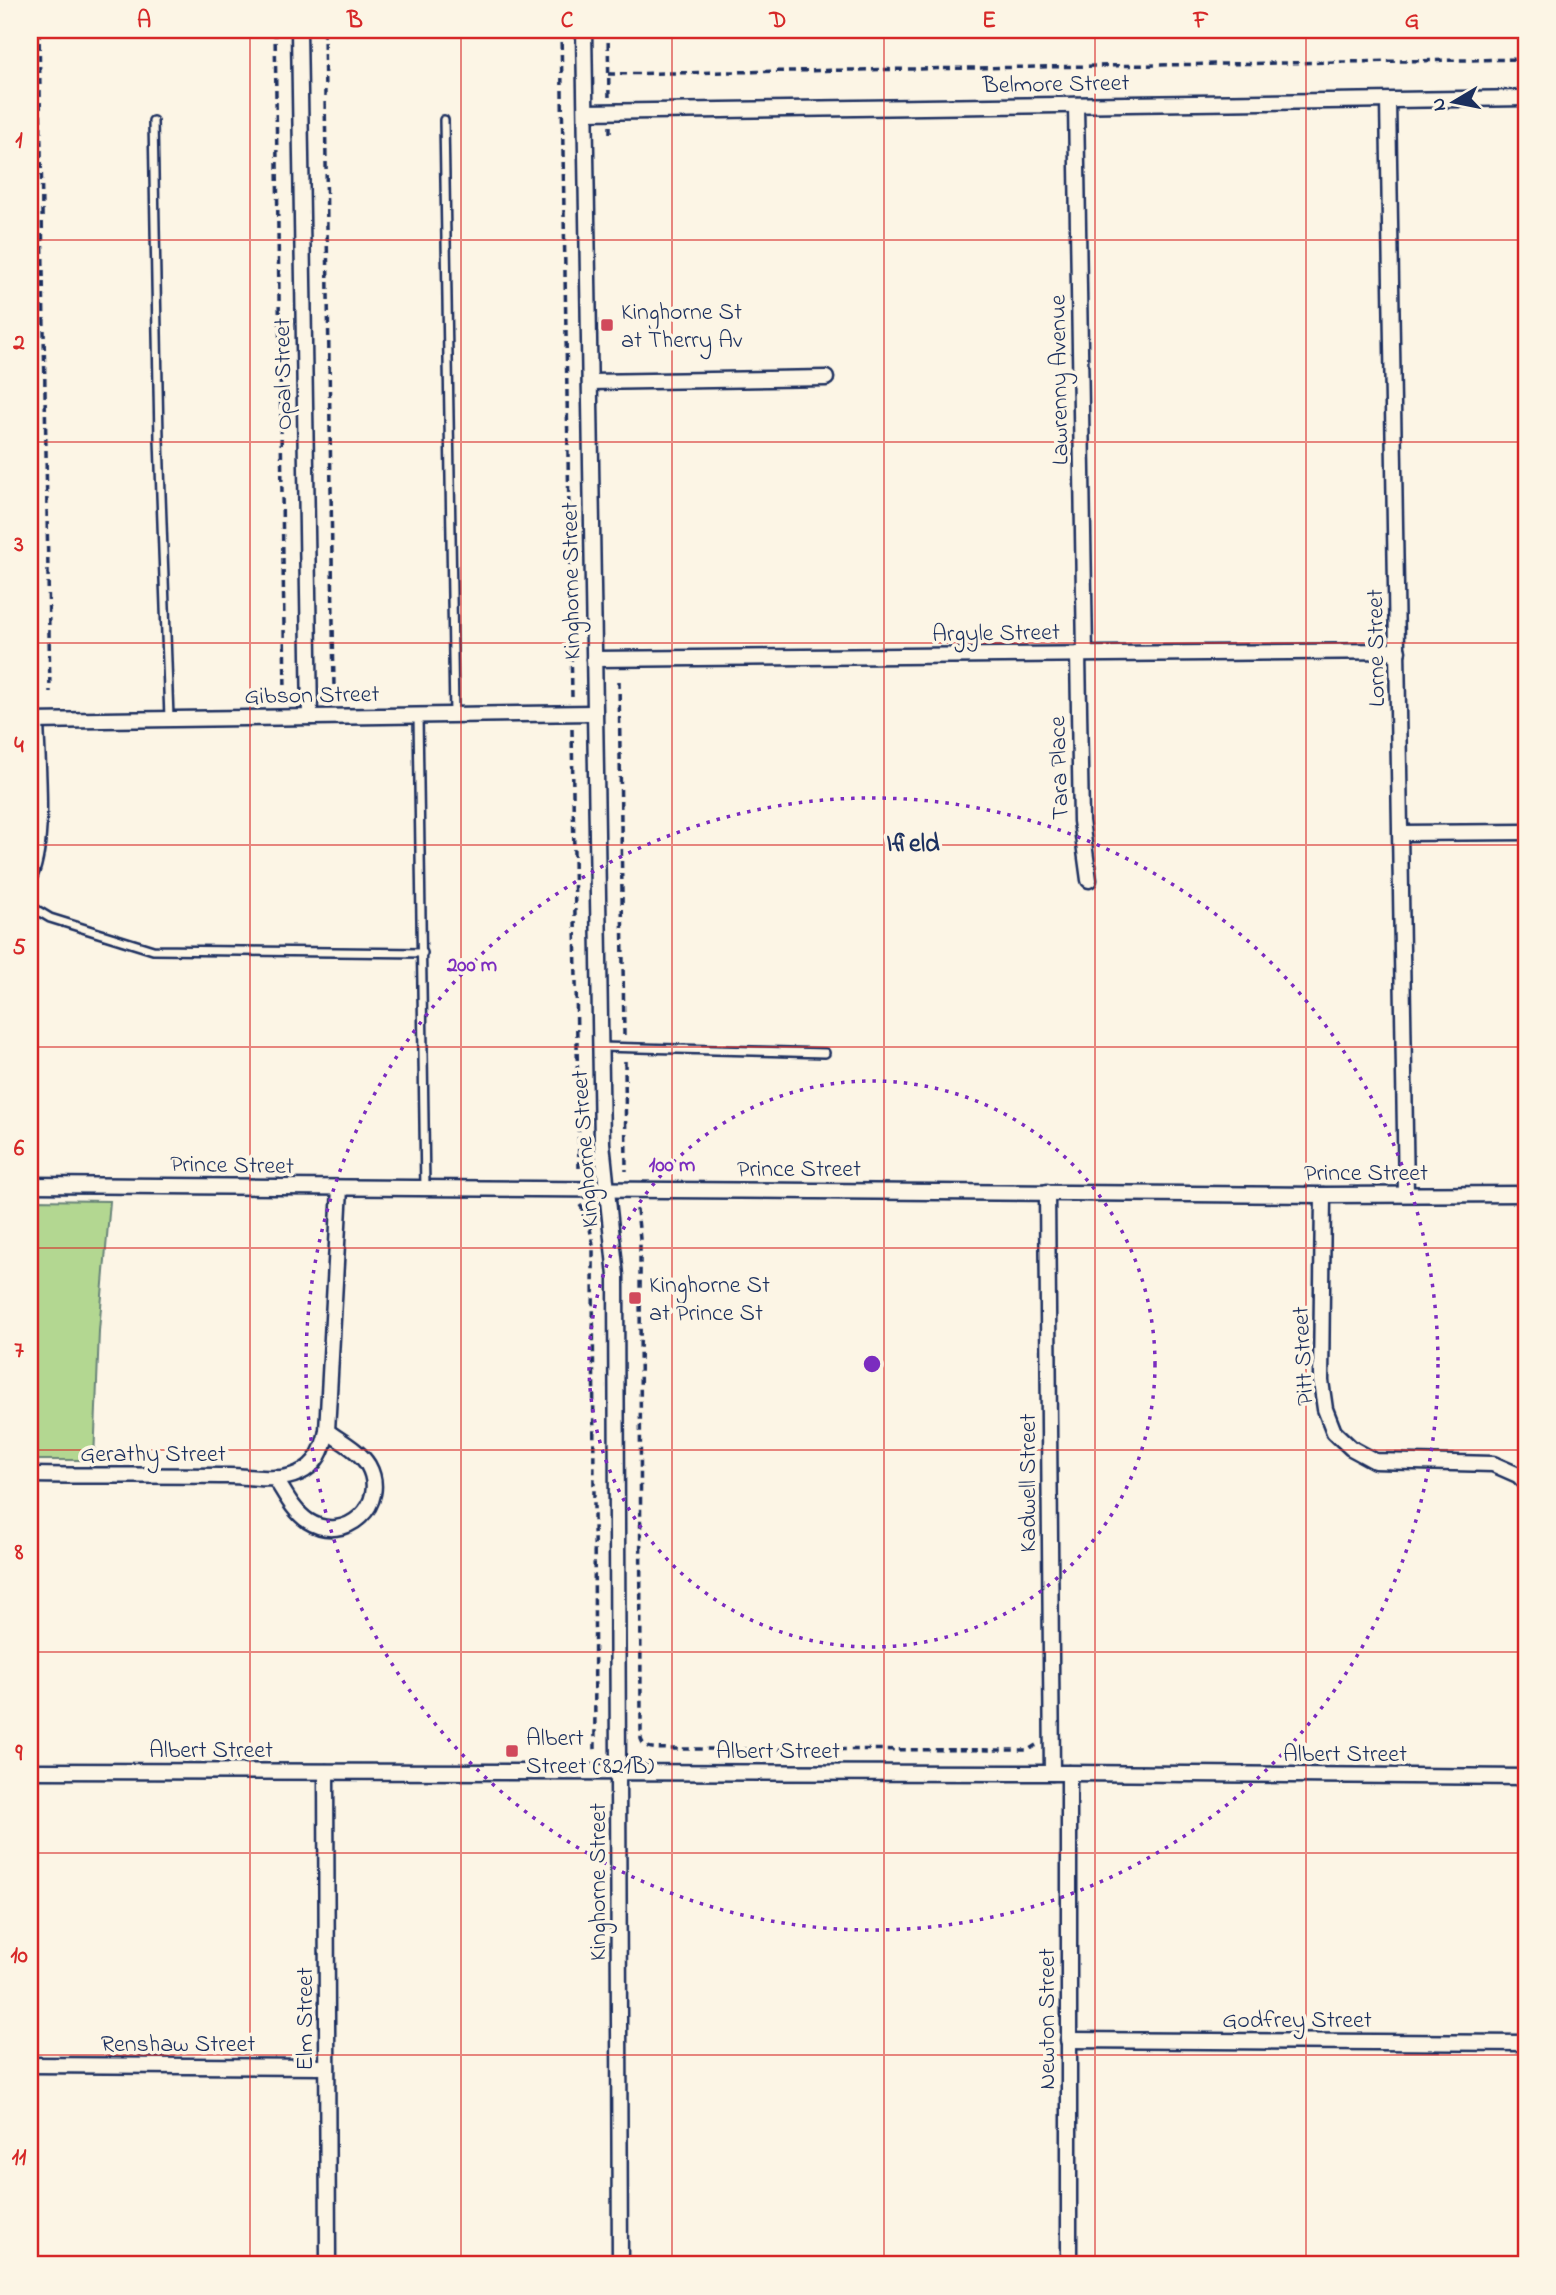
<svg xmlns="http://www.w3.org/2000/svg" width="1556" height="2295" font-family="'Indie Flower',sans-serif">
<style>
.green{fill:#b3d791;stroke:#678378;stroke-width:2}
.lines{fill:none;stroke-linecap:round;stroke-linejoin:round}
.service-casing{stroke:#1b2f5e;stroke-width:12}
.minor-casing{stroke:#1b2f5e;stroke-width:19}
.path{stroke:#1b2f5e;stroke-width:3.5;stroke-dasharray:7 5;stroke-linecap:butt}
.service{stroke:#fcf5e5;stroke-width:7}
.minor{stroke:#fcf5e5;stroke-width:14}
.grid{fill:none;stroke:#d62828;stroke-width:2;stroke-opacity:0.55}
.ring{fill:none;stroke:#7b2cbf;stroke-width:3.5;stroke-dasharray:3.5 7}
.poi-dot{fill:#d1495b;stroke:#fcf5e5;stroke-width:2.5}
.labels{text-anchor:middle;stroke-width:7;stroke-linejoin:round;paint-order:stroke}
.street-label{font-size:24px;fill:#1b2f5e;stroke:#fcf5e5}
.poi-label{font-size:24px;fill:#1b2f5e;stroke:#fcf5e5;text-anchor:start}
.neighbourhood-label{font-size:26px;font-weight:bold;fill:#1b2f5e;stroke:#fcf5e5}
.centre{fill:#7b2cbf;stroke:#fcf5e5;stroke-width:3.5}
.ring-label{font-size:21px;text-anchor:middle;font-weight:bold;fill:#7b2cbf;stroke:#fcf5e5;stroke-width:7;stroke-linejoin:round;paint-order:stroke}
.neatline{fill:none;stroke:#d62828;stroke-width:2.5}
.grid-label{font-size:23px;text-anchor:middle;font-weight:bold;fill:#d62828}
</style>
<rect width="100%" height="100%" fill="#fcf5e5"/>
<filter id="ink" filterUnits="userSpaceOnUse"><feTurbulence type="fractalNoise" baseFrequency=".0143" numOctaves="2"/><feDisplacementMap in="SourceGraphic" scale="14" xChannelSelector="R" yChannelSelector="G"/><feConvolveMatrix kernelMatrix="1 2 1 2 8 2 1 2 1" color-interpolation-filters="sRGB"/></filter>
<g filter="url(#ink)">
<path class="green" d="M 30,1200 L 110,1201 L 99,1331 L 94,1460 L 30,1460 Z"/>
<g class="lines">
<defs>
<g id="service">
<path d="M 444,120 L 454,715"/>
<path d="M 153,121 L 159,439 L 169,718"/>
<path d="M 418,716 L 425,1189"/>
<path d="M 30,906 L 50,918 L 153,950 L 423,953"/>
<path d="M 601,1047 L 825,1053"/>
</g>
<g id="minor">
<path d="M 299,30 L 310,717"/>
<path d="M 584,30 L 602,1143 L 616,1276 L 620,2265"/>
<path d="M 1388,101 L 1406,1194"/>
<path d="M 1076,105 L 1085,654"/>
<path d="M 586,112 L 1526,98"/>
<path d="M 590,382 L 826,378"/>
<path d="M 1078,654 L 1081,821 L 1089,880"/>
<path d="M 594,659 L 1398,651"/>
<path d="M 30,721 L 595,713"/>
<path d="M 1401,833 L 1526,832"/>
<path d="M 30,875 C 45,839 37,762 36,721"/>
<path d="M 30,1185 L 1323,1195 L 1526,1194"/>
<path d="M 1047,1192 L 1052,1773"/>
<path d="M 1323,1195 L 1321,1381 L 1325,1409 L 1334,1432 L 1351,1448 L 1375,1461 L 1493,1464 L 1518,1475 L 1526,1483"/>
<path d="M 30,1475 C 96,1476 163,1475 229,1476 C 252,1476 278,1483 299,1473 C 317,1465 323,1450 327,1431 L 340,1188"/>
<path d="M 275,1478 C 285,1493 293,1511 308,1521 C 345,1545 390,1504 368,1465 C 359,1450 340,1441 327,1431"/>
<path d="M 30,1771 L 1069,1773 L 1526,1777"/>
<path d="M 326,1772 L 328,2265"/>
<path d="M 1068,2040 L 1526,2043"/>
<path d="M 30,2065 L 327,2067"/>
<path d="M 1069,2265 L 1069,1773"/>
</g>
</defs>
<use href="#service" class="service-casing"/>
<use href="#minor" class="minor-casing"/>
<g class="path">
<path d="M 39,30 L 50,692"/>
<path d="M 275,30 L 285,692"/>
<path d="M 324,30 L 334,688"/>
<path d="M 561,30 L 572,697"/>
<path d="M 608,30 L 609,98"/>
<path d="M 608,74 L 1526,59"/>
<path d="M 610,126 L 610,137"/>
<path d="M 619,681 L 624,1035"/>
<path d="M 572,729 L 579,1168"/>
<path d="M 625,1061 L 626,1171"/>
<path d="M 580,1205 L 588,1217 L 593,1245 L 595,1751"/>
<path d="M 637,1209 L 640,1239 L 641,1739 C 645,1751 658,1748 669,1749 L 1028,1750 L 1036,1745"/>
</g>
<use href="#service" class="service"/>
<use href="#minor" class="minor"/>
</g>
</g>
<path class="grid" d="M 250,30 L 250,2265M 461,30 L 461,2265M 672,30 L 672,2265M 884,30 L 884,2265M 1095,30 L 1095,2265M 1306,30 L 1306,2265M 30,240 L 1526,240M 30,442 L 1526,442M 30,643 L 1526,643M 30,845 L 1526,845M 30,1047 L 1526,1047M 30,1248 L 1526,1248M 30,1450 L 1526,1450M 30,1652 L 1526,1652M 30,1853 L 1526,1853M 30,2055 L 1526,2055"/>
<g class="ring">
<circle cx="872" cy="1364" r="283"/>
<circle cx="872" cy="1364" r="566"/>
</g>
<g class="poi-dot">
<rect x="600" y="318" width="14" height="14" rx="3.5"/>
<rect x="628" y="1291" width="14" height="14" rx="3.5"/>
<rect x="505" y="1744" width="14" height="14" rx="3.5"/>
</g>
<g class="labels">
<g class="street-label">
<text transform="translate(1056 83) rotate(-1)" y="8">Belmore Street</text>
<text transform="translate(282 374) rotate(-91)" y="8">Opal Street</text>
<text transform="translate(1058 380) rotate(-91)" y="8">Lawrenny Avenue</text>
<text transform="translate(570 581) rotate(-91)" y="8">Kinghorne Street</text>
<text transform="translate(996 632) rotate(-1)" y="8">Argyle Street</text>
<text transform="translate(1375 648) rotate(-91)" y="8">Lorne Street</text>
<text transform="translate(312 694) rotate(-1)" y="8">Gibson Street</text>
<text transform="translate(1058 768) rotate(-92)" y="8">Tara Place</text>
<text transform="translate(584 1149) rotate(-94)" y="8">Kinghorne Street</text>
<text transform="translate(232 1164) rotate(1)" y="8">Prince Street</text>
<text x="799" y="1176">Prince Street</text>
<text x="1366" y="1180">Prince Street</text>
<text transform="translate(1302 1356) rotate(-93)" y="8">Pitt Street</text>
<text x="153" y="1461">Gerathy Street</text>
<text transform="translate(1027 1483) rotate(-90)" y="8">Kadwell Street</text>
<text x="211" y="1757">Albert Street</text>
<text x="778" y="1758">Albert Street</text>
<text x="1345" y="1761">Albert Street</text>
<text transform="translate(597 1882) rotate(-90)" y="8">Kinghorne Street</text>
<text transform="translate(304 2019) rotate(-90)" y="8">Elm Street</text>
<text transform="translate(1046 2019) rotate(-90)" y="8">Newton Street</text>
<text x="1297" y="2027">Godfrey Street</text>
<text x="178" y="2051">Renshaw Street</text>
</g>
<g class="poi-label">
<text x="621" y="319">Kinghorne St<tspan x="621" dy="28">at Therry Av</tspan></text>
<text x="649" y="1292">Kinghorne St<tspan x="649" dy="28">at Prince St</tspan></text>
<text x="526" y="1745">Albert<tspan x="526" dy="28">Street (821B)</tspan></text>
</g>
<g class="neighbourhood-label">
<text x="913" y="851">Ifield</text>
</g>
</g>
<circle cx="872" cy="1364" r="10" class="centre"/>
<g class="ring-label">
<text x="472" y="971">200 m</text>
<text x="672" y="1171">100 m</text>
</g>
<rect width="1556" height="2295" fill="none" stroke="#fcf5e5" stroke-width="77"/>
<g transform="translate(1454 102) rotate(260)" stroke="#fcf5e5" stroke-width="5" paint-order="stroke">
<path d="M0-5L12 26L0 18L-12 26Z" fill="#1b2f5e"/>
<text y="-10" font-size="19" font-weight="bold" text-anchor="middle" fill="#1b2f5e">N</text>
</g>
<rect x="38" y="38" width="1480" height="2218" class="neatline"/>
<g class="grid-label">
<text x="144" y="27">A</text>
<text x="355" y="27">B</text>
<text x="567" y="27">C</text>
<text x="778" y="27">D</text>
<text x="989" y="27">E</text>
<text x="1201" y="27">F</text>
<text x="1412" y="27">G</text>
<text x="19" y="147">1</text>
<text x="19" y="349">2</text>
<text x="19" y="551">3</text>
<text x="19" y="752">4</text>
<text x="19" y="954">5</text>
<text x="19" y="1155">6</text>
<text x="19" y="1357">7</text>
<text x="19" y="1559">8</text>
<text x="19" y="1760">9</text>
<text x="19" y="1962">10</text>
<text x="19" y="2164">11</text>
</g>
</svg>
